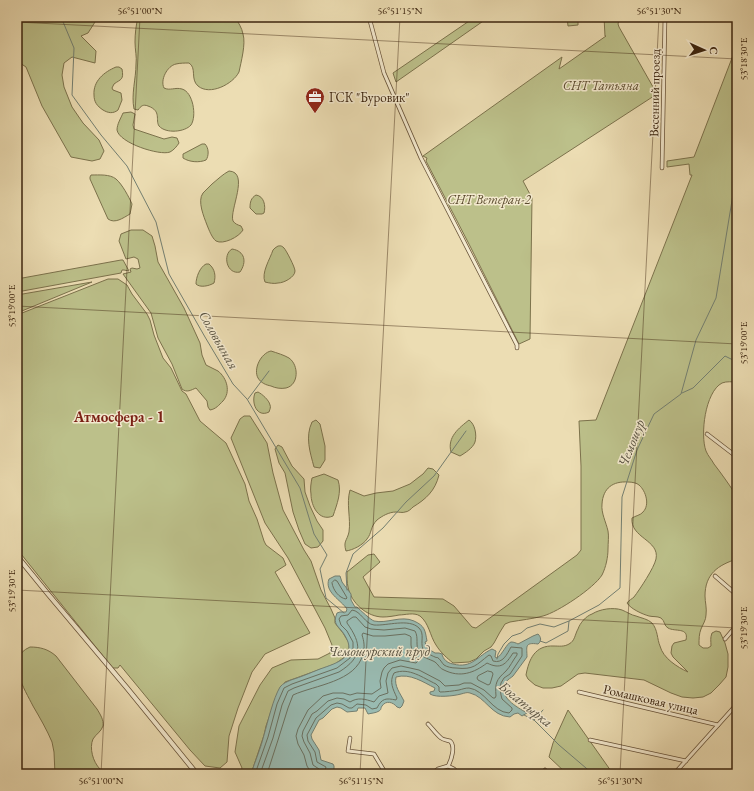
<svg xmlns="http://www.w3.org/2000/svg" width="754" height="791" font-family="'EB Garamond',serif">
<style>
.green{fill:#bcc08a;stroke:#7c724c}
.water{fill:#99bbb2;stroke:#737f71}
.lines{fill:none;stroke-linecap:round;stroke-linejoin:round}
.shore{stroke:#6a7060;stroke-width:1}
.stream{stroke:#737f71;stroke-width:1}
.minor-casing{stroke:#675238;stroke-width:4.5}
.tertiary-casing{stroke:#675238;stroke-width:5.5}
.minor{stroke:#f3e9ce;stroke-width:3}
.tertiary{stroke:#f3e9ce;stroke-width:4}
.ticks{fill:none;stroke:#3b240f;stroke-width:1;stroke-opacity:0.45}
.labels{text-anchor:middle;stroke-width:3;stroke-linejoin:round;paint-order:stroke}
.park-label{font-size:13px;font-style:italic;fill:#5b4b2e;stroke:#f3e9ce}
.street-label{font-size:13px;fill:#3b240f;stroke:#f3e9ce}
.poi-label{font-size:13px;fill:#3b240f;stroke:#f3e9ce;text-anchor:start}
.water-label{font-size:14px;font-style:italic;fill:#575140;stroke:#f3e9ce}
.quarter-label{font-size:15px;font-weight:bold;fill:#7a1f14;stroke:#f3e9ce}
.neatline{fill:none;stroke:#3b240f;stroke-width:1.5}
.ticks-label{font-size:10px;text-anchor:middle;fill:#3b240f}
</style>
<rect width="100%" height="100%" fill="#ecddb3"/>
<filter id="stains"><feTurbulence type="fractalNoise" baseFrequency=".005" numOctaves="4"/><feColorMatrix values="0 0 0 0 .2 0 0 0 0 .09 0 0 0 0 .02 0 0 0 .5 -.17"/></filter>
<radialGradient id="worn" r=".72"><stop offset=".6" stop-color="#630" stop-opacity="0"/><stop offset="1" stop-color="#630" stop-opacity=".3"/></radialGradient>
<g class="green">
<path d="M 17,17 L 91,17 L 95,22 L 88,33 L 81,36 L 96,51 L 95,63 L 72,57 L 64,63 L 62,75 L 64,87 L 72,107 L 83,123 L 99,140 L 104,151 L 100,159 L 92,161 L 71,157 L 42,106 L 26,67 L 17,61 Z"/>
<path d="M 138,17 L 235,17 C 238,22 242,28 243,34 C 246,44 241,62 239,72 C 233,84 210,96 198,86 C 190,79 197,68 189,63 C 185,63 180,63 176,64 C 167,66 160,80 164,88 C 170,91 175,87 182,89 C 193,92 197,116 191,125 C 185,132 166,134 159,126 C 155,120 162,111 148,106 C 143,104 141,106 138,110 L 134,109 C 131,94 136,79 136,64 C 137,57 135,50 135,42 C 135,34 136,25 138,17 Z"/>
<path d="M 475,17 L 489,17 L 396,82 L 393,73 Z"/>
<path d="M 567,17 L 578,17 L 578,25 L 568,26 Z"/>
<path d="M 604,17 L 621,17 L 619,20 L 618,24 L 619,27 L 657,94 L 523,181 L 532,198 L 530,339 L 519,344 L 470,246 L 426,161 L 427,158 L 423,156 L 562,57 L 559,69 L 606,36 L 605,36 Z"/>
<path d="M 737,45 L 737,382 C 732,382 727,381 722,383 C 705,392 700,435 706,451 C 708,456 712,460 714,464 C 721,473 728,483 734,492 L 737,494 L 737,559 C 718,565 705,574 705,596 C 705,602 707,608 706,615 C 706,620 703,624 701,629 C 699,634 699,639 699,645 L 703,648 L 708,648 L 711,646 C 711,641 710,638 712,633 L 716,631 L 720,632 L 725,643 L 728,654 L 728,667 L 726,677 L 719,685 L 711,693 L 703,697 L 693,698 L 682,697 L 671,693 L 644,680 L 585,673 L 578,674 L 561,686 L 552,688 L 543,688 L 535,685 L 528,679 L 526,675 C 529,659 535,645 554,646 C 559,646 564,647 569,644 C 575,641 575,634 578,629 C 580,623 586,616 592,614 C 600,609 613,607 622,610 C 627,612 631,615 636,616 C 641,618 648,619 652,623 C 658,630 657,639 660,646 C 663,658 677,667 688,672 L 673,657 L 671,653 L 672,646 L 674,643 L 686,640 C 689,627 675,632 668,628 C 664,626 665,621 661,618 C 657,616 653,617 649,616 C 642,614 631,609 627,603 C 629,600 632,599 634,597 C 640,589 654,568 656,559 C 660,540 630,538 632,518 C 635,516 641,515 643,512 C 650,505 646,491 639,485 C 637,483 632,482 628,482 C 613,481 603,488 602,504 C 601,513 606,522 608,531 C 609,536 608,543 608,549 C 608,557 606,567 602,575 C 594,588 558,612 543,616 C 532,619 521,620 510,622 L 505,624 L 500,632 L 494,643 L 491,647 L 484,651 L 476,659 L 469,662 L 453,663 C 447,658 441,653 436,645 C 430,636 429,623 420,616 C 414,612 405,615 399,615 C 394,616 388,617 383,617 C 367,617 351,603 348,587 C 347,583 347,577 347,572 L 368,555 L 374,554 L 380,562 L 363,577 L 374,597 L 443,599 L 454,606 L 472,627 L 476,628 L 577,555 L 581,550 L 581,466 L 579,421 L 596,420 L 692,175 L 690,175 L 689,164 L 667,167 L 667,161 L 694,157 Z"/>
<path d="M 116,67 L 119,67 L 122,69 C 124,80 121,79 114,84 L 112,88 L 113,90 L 121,93 L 122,100 L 118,110 C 113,114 108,113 103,110 C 97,106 94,102 94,95 C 93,81 104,72 116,67 Z"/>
<path d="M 131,112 L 135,114 L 133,125 L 134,129 L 164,139 L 172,137 L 177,138 L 179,143 C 177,146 174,150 170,152 C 160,156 119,143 117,130 C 117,124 121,118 123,113 Z"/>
<path d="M 202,144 L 205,144 C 209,148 209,156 206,160 C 199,163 189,162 183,158 L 183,154 L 185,153 Z"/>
<path d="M 229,171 C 250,172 229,211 233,221 C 235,224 238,225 241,226 L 243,230 C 239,237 223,245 216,241 C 212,238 209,230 207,225 C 204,217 197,201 203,193 C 206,190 209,187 212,184 C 217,180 223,174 229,171 Z"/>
<path d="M 91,175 C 99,175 110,174 116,179 C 122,184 129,197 132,204 L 130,214 C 123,218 115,224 108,219 L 90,179 L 90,177 Z"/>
<path d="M 256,195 C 264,196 266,206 264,213 L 262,214 L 256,214 L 250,208 C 250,202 251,198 256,195 Z"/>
<path d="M 131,230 L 143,230 L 152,236 L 155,246 L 158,262 L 184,308 L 200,343 L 202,355 L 206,365 C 210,367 214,369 218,371 C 227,378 231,392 223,401 C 219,405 216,409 210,410 L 208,407 L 207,401 L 196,388 C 191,390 187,393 182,389 L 172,364 L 158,338 L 151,313 L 123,274 L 131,272 L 130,269 L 132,268 L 137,269 L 140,268 L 138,259 L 134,257 L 126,259 L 119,241 L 121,234 Z"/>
<path d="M 278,246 C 280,246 281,245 284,248 C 286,250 295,267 295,271 C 295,277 284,283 278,283 C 274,284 269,283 265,282 C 261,273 270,259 273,250 L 275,248 Z"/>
<path d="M 232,249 C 245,251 247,262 240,272 C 227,275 222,255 232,249 Z"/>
<path d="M 121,260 L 123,260 L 129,271 L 124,270 L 122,270 L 121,273 L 17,292 L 17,279 Z"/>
<path d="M 206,264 L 209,264 C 215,269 216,276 214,283 C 209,286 200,288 196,284 C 196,277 200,267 206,264 Z"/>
<path d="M 108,279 L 118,279 L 127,285 L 132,294 L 147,314 L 150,320 L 154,335 L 163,358 L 171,368 L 182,391 L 186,394 L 200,421 L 226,443 L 245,484 L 249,501 L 257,519 L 264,541 L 266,545 L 283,558 L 286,565 L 275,572 L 310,633 L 265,654 L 252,672 L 238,708 L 229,736 L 227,762 L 220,768 L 205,766 L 190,750 L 120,665 L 118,668 L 113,668 L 111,666 L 17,549 L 17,315 Z"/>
<path d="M 92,282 L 17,313 L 17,295 Z"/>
<path d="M 271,351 C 277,353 284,355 289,358 C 299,365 299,385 286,388 C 281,389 275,388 271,386 C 266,385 261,383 258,378 C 253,369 261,353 271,351 Z"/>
<path d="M 258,392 C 262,394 269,400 270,405 C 271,407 270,409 269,412 C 257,418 251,403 255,393 Z"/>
<path d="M 244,416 L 250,416 L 267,443 L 273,473 L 283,510 L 304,550 L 311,561 L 321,590 L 331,609 L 335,618 L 335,623 L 338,627 L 343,633 L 349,643 L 349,648 L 346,656 L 335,664 L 285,682 L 274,703 L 266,726 L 264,735 L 251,774 L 240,774 L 242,768 L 235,752 L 239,726 L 260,685 L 272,668 L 291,660 L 318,659 L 330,653 L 332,645 L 325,628 L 288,558 L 265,523 L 231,438 L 240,419 Z"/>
<path d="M 316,420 L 320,424 L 325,446 L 325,460 L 320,468 L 314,467 C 310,452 305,437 312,422 Z"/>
<path d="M 469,420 C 475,424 477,435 475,442 C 473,448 465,453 460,456 L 451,452 C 447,437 459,428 469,420 Z"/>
<path d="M 278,445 L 282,447 L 292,466 L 304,479 L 305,492 L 310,506 L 317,521 L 323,530 L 323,541 L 318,547 L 311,548 L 305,544 L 299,530 L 293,512 L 285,473 L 279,463 L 275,449 Z"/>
<path d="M 428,468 L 433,469 L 439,475 C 435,491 426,499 413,507 C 411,509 408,512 405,512 C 403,513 399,512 396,512 C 389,512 382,516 377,520 C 370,527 372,533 367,539 C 363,545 353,550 346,551 C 343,541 347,541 349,532 C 351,518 346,504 350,490 L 364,496 L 376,493 L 393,491 L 410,484 L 419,477 L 423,474 Z"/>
<path d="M 324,474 L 338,480 C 342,492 337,504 333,516 C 319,522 311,506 311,494 C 310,489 311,483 312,478 Z"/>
<path d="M 30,647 C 40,647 48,649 56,656 L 97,709 C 100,714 104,720 103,726 C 101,732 96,734 93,739 C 89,748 93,762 100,769 C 103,772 107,773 112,774 L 55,774 L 54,752 L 52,742 C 47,730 40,718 33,706 C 25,690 4,658 30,647 Z"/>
<path d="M 568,710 L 611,771 L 623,774 L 567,774 L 549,757 L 553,743 Z"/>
</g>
<path class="water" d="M 335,576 L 340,576 L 342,582 L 351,594 L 351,600 L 355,607 L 357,607 C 360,610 371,620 374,621 C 387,624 401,615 414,621 C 425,626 425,630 427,641 L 425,642 L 427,648 L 435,653 L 439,653 L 442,654 C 443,659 447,663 453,664 C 472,669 477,656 492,649 L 496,651 L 495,657 L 497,658 C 502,655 507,643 511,642 C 514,642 516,643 518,644 L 533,636 L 538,634 C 541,637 542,641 538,644 C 524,642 527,647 527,657 C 522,663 518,670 513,676 C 511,678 508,679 506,682 C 497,697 517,707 527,713 L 522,716 L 518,713 L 514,714 L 510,717 C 491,716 486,697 470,693 C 467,692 465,693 461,694 C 454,696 436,698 430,694 L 430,692 L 434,691 L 435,688 C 423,682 410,673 396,677 C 394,686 400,693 404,701 L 402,706 L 400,708 L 397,707 C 393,702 386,700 382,706 C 380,709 382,709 379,711 C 376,713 372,713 368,714 L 365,708 L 358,708 L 357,711 L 347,712 L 341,708 L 337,707 L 332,709 L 323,718 L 319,720 L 311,735 L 312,739 L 319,750 L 321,760 L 333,764 L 334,766 L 334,769 L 324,774 L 251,774 C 255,761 261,748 264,735 C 268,721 273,699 280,687 C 283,683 287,682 291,680 C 301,677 310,673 320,669 C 337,663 359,657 344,634 C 339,626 332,625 337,613 L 340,612 L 346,612 L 347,609 C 341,600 324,592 329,579 Z"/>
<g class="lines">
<g class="shore">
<path d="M 335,580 L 337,581 L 346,596 L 347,598 L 346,599 C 339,598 333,590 332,583 Z"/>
<path d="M 488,671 L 492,672 L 493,674 L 490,684 L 488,685 L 478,680 L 477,678 L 478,676 Z"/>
<path d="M 255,774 L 268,737 L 277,704 L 284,688 L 292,684 L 337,668 L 350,658 L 353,648 L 353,642 L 347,631 L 341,625 L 339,619 L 341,616 L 348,615 L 352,610 C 361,611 365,624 374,625 C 387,626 409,618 419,628 C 425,634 420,642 423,649 C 425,652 432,656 435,657 C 436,658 438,657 438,658 C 440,659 442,663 444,665 C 447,667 452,668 456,668 C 474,670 476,665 489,655 L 491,656 L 493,661 C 503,664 507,654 511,647 L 522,648 L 522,656 L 510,674 L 504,678 L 501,683 L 500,688 L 501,695 L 502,699 L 512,708 L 512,710 L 509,713 C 492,712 485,690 469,688 C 465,688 463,689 459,690 C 453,691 446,692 440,692 L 439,691 L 439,687 L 436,684 C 423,678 409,667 394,673 C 389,682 393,689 397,698 L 396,700 C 386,698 382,698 377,708 L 372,709 L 366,705 L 357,704 L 352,708 L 349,708 L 342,704 L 337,703 L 331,705 L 316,718 L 307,735 L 308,741 L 315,752 L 317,762 L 326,767 L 324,774"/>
<path d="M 260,774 L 273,738 L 282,705 L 288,691 L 294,688 L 339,672 C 363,657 362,644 347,623 L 347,621 L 353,617 L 356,617 L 365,627 L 371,629 L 384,630 L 405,628 L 415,631 C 419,638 415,645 419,652 C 422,658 430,659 435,662 C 438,664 440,669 444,670 C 460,678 474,673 487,663 C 501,670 506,664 513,653 L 517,653 L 517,655 C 513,660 510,667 506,671 C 496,680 495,683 496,696 L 495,698 L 493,698 L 484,690 L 471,683 L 464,683 L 459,685 L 445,686 L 440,681 L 419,670 L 401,666 L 392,668 L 388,673 L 386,681 L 388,693 L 379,696 L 374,702 C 365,699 358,697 350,702 L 344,699 L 337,698 L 328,701 L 317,711 L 312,714 L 303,731 L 302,736 L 304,742 L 310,753 L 313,765 L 319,769 L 318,774"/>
<path d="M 267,774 L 278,740 L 288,708 L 293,695 C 315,685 356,682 363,654 C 365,647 364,641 362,635 L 363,633 L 373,636 L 385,636 L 405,634 L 410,636 L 411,637 L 411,645 L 412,651 L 418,660 L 418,661 L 416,663 L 400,660 L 388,664 L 384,668 L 382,672 L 380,681 L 381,688 L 372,694 L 357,693 L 350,695 L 343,693 L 333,693 L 323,696 L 308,710 L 298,729 L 296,736 L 298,744 L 304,755 L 307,766 L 312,774"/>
</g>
<g class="stream">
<path d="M 61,17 L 74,48 L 72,95 L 101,135 L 127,166 L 156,222 L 169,274 L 205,337 L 233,384 L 247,399 L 300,488 L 314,534 L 327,555 L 320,569 L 326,598 L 344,613"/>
<path d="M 682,393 L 693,388 L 725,356 L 737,362"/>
<path d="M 248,399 L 269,371"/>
<path d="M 347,590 L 346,573 L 353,554 L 383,528 L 406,502 L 434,476 L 466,431"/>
<path d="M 540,641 L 546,643 L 568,631 L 569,621 L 599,605 L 620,588 L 622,497 L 637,450 L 654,414 L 681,394 L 696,340 L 716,298 L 737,170"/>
<path d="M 497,659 L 498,654 L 504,644 L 512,636 L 521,633 L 527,628 L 540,624 L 554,627 L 569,621"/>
<path d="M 524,715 L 534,720 L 559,745 L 593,774"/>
<path d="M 534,720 L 543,710"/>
</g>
<defs>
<g id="minor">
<path d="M 369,17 L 384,73 L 421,158 L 517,345 L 517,348"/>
<path d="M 662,168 L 665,17"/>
<path d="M 707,434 L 737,457"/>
<path d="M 715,576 L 737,595"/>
<path d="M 725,639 L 737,625"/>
<path d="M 579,692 L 718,725"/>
<path d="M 428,724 C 432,728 436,734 441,738 C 443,740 447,740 450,741 C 456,746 451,761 448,766"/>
<path d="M 350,738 L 348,751 L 374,754 L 386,774"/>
<path d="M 590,740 L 686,761"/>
<path d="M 545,770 L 549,774"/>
<path d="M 432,774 L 438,769 L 448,766 L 454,769 L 459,774"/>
<path d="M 674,774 L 737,704"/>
</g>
<path id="tertiary" d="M 17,556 L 48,594 L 127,688 L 197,774"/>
</defs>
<use href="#minor" class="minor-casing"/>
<use href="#tertiary" class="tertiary-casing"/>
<use href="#minor" class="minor"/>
<use href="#tertiary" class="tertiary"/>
</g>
<path class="ticks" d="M 17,22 L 737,59M 17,306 L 737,344M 17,590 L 737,628M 101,774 L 140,17M 360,774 L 400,17M 620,774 L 659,17"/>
<defs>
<symbol id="office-pin" viewBox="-11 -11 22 30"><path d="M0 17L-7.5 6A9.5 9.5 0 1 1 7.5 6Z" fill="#8f2418" stroke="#f3e9ce"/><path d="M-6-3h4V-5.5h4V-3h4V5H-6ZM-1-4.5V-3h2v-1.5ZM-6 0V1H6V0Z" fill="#fff"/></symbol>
</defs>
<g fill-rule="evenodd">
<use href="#office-pin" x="304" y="86" width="22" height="30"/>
</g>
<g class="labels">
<g class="park-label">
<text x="601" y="90">СНТ Татьяна</text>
<text x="489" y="204">СНТ Ветеран-2</text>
</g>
<g class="street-label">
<text transform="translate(654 93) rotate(-89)" y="5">Весенний проезд</text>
<text transform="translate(651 699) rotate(13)" y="5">Ромашковая улица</text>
</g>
<g class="poi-label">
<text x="329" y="102">ГСК "Буровик"</text>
</g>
<g class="water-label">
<text transform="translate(219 340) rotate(60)" y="5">Соловьиная</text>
<text transform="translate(631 443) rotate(-68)" y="5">Чемошур</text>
<text x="379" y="656">Чемошурский пруд</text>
<text transform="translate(526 704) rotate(39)" y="5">Богатырка</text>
</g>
<g class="quarter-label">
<text x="119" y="422">Атмосфера - 1</text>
</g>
</g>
<rect width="754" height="791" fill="none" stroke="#ecddb3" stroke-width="44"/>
<g transform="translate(704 50) rotate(93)" stroke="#f3e9ce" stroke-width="3" paint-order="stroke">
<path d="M0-3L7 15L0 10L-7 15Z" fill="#3b240f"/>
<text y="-6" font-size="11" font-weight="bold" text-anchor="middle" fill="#3b240f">С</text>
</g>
<rect x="22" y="22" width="710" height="747" class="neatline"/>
<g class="ticks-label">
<text x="140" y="14">56°51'00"N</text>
<text x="400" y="14">56°51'15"N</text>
<text x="659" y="14">56°51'30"N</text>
<text transform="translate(743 59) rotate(-90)" y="4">53°18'30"E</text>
<text transform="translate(11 306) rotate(-90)" y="4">53°19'00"E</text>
<text transform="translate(743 343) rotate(-90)" y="4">53°19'00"E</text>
<text transform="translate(11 591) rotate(-90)" y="4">53°19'30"E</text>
<text transform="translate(743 628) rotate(-90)" y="4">53°19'30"E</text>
<text x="101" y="784">56°51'00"N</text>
<text x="361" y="784">56°51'15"N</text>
<text x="620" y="784">56°51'30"N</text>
</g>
<rect width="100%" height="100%" filter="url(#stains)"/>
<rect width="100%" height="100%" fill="url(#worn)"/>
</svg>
